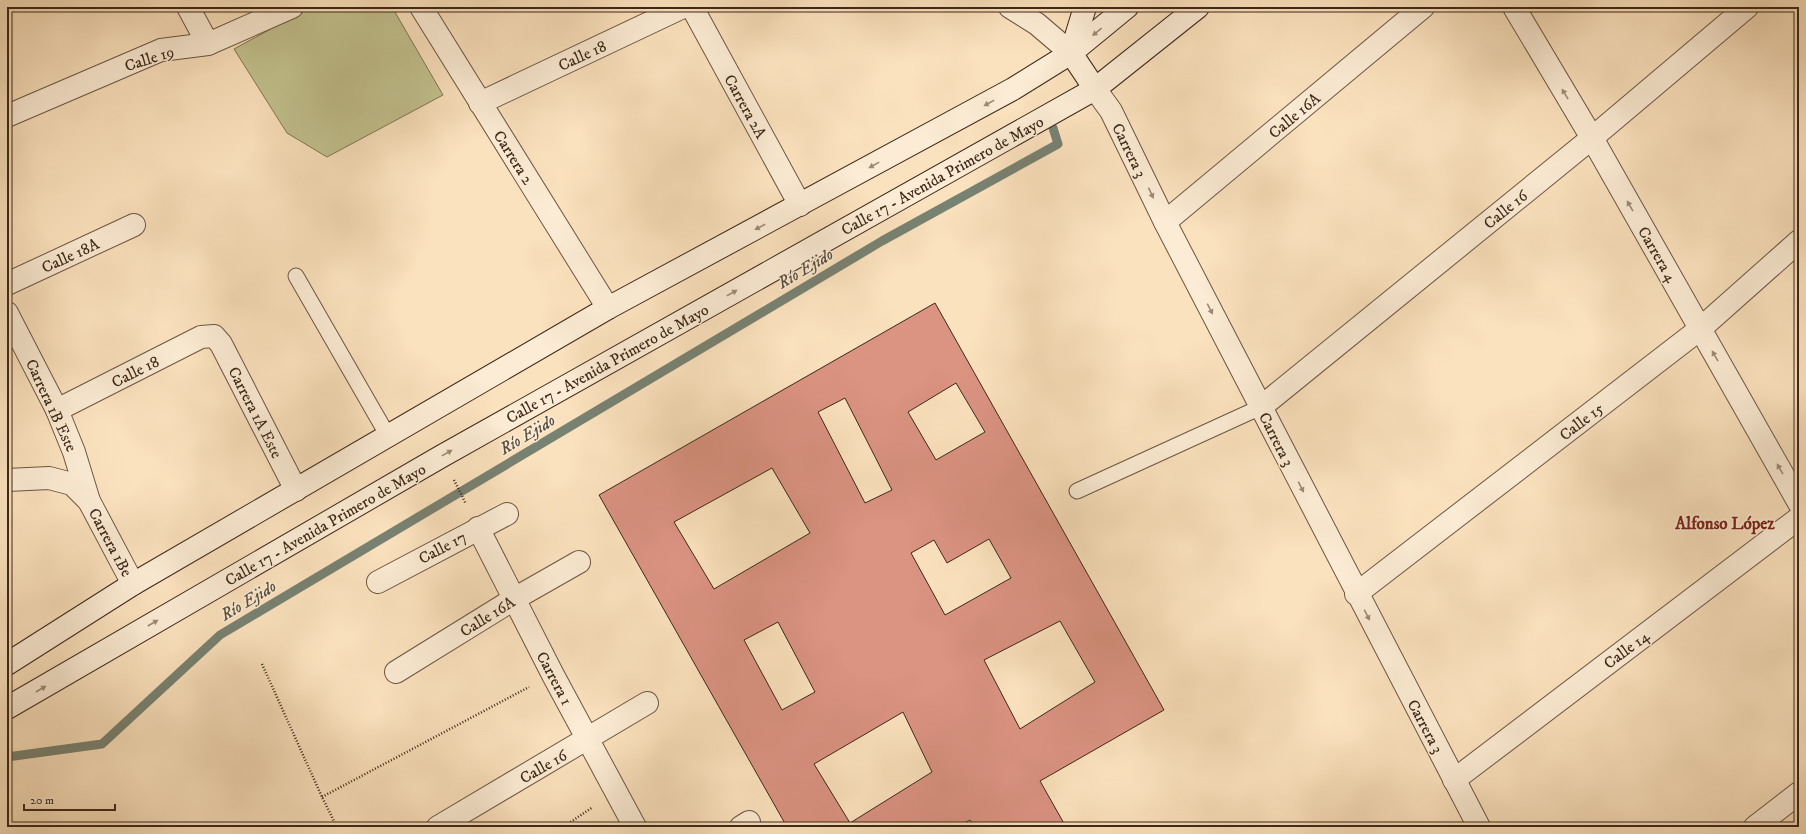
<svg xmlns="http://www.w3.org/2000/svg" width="1806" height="834" font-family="'IM FELL DW Pica',serif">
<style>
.green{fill:#c2c28f;stroke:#807454}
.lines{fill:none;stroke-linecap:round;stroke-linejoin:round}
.stream{stroke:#788272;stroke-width:9}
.building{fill:#db9382;stroke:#3d2719;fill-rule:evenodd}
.lane-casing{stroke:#6c5642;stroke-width:17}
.street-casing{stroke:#6c5642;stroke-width:24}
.secondary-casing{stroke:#3d2719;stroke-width:24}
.path{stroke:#3d2719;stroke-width:2.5;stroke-dasharray:1 2;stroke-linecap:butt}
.lane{stroke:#fcecd5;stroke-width:15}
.street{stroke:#fcecd5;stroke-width:22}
.secondary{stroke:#fcecd5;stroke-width:22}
.oneway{fill:#9c8a77}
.labels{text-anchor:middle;stroke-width:3;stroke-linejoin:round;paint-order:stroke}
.street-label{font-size:16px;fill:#3d2719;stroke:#fcecd5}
.water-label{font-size:17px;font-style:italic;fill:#564d3e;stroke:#fcecd5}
.neighbourhood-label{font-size:17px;font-weight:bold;fill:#7a1f14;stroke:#fcecd5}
</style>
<rect width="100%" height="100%" fill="#fbe2be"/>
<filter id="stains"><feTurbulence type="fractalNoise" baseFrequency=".005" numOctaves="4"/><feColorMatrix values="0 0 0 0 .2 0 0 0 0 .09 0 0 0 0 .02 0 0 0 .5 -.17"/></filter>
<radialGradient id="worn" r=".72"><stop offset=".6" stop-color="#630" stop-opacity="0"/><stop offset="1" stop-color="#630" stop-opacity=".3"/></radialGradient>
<path class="green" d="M 311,7 L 392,7 L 443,95 L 327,157 L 287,133 L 234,49 Z"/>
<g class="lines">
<path class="stream" d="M 7,757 L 102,744 L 220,635 L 882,241 L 1058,144 L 1053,128"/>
</g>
<path class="building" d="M 935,303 L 1164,710 L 1040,781 L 1066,827 L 975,827 L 970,820 L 958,827 L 787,827 L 599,495 ZM 956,383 L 985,432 L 936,460 L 908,412 ZM 845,398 L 892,490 L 865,503 L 818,412 ZM 772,468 L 810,533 L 714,589 L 674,522 ZM 989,539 L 1011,578 L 945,615 L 911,553 L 934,540 L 947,563 ZM 1060,621 L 1095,682 L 1020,729 L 984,660 ZM 778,622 L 815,692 L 782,710 L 744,640 ZM 903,712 L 932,772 L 850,823 L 814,764 Z"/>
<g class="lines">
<defs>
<g id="lane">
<path d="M 296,276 L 388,436"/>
<path d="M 1077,491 L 1261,407"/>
</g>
<g id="street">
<path d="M 188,7 L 208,44"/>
<path d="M 421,7 L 608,308"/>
<path d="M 692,7 L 800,205"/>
<path d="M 1010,7 L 1037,24 L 1071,53"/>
<path d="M 1514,7 L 1592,138 L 1799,503"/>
<path d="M 1095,89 L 1111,111 L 1165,222 L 1479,827"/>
<path d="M 480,103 L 683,7"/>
<path d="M 7,116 L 161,50 L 208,44 L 292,7"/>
<path d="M 1165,222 L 1423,7"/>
<path d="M 7,284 L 134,225"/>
<path d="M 7,313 L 57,410 L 74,452 L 89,501 L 133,584"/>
<path d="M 1261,407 L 1592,138 L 1747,7"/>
<path d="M 57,410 L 201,337 L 214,336 L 221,344 L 296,490"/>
<path d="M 7,480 L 49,478 L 72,484 L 89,501"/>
<path d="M 478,528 L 553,675 L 635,827"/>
<path d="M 378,582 L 507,514"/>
<path d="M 1356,594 L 1700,329 L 1799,241"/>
<path d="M 396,672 L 514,599 L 579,562"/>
<path d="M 1454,780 L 1799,518"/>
<path d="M 438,827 L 647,703"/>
<path d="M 741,827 L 749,822"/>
<path d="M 1755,827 L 1799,793"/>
</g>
<g id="secondary">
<path d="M 1085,7 L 1071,53 L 1095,89"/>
<path d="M 7,664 L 133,584 L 608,308 L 1013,89 L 1071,53 L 1127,7"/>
<path d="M 7,708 L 442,456 L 1095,89 L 1198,7"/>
</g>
</defs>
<use href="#lane" class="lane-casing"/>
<use href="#street" class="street-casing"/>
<use href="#secondary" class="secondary-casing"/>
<g class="path">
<path d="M 454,480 L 466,504"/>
<path d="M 262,664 L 322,797 L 337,827"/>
<path d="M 322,797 L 529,687"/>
<path d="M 563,827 L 593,807"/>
</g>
<use href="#lane" class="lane"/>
<use href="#street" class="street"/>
<use href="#secondary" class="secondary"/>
</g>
<defs><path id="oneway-solid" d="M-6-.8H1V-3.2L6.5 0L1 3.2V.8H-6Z"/></defs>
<g class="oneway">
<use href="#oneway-solid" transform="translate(1097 32) rotate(141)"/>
<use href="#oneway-solid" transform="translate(1565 94) rotate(-121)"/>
<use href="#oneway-solid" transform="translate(989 103) rotate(151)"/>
<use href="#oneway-solid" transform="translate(874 165) rotate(151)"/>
<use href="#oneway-solid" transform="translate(1151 193) rotate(65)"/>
<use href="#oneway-solid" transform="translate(1630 206) rotate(-120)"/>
<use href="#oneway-solid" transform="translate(760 227) rotate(152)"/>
<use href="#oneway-solid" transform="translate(732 293) rotate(-29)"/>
<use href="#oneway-solid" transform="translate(1210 309) rotate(63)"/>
<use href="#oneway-solid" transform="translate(1715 356) rotate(-120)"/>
<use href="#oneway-solid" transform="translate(447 453) rotate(-29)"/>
<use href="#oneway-solid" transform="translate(1780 469) rotate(-120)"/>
<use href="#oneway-solid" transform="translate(1301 487) rotate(63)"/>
<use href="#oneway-solid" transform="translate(1367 615) rotate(62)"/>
<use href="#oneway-solid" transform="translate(153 623) rotate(-30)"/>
<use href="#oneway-solid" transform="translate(41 689) rotate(-30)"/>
</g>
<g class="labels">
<g class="street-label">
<text transform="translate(582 55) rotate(-25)" y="6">Calle 18</text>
<text transform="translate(149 58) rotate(-18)" y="6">Calle 19</text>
<text transform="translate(746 106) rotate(61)" y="6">Carrera 2A</text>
<text transform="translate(1294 115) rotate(-40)" y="6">Calle 16A</text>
<text transform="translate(1130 150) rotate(64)" y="6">Carrera 3</text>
<text transform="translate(514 157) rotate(58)" y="6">Carrera 2</text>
<text transform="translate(942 175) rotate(-29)" y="6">Calle 17 - Avenida Primero de Mayo</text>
<text transform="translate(1505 209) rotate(-39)" y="6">Calle 16</text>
<text transform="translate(1658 254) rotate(60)" y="6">Carrera 4</text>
<text transform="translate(70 255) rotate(-25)" y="6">Calle 18A</text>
<text transform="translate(607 363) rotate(-29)" y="6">Calle 17 - Avenida Primero de Mayo</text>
<text transform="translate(135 371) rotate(-27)" y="6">Calle 18</text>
<text transform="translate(52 405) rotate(65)" y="6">Carrera 1B Este</text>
<text transform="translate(256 412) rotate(63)" y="6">Carrera 1A Este</text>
<text transform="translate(1581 421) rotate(-38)" y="6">Calle 15</text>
<text transform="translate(1277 439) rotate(63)" y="6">Carrera 3</text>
<text transform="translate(325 524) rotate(-30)" y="6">Calle 17 - Avenida Primero de Mayo</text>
<text transform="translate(111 542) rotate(62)" y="6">Carrera 1Be</text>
<text transform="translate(442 547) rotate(-28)" y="6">Calle 17</text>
<text transform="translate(487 616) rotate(-32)" y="6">Calle 16A</text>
<text transform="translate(1626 649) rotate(-37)" y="6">Calle 14</text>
<text transform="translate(555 678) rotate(62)" y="6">Carrera 1</text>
<text transform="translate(1426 726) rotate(62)" y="6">Carrera 3</text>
<text transform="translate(543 766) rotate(-30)" y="6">Calle 16</text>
</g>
<g class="water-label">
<text transform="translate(805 268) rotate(-31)" y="6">Río Ejido</text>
<text transform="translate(527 434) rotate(-31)" y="6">Río Ejido</text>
<text transform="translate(248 600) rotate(-31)" y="6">Río Ejido</text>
</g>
<g class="neighbourhood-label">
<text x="1725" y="529">Alfonso López</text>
</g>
</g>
<rect width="1806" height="834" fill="none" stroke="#fbe2be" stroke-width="24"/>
<rect x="8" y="8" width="1790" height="818" fill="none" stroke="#3d2719" stroke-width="2"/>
<rect x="12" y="12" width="1782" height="810" fill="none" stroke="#3d2719"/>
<path d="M24 804v6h91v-6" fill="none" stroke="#3d2719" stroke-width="2"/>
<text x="30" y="804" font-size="12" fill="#3d2719" stroke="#fcecd5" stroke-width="3" paint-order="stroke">20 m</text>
<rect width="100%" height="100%" filter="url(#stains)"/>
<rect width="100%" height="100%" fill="url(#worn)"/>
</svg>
